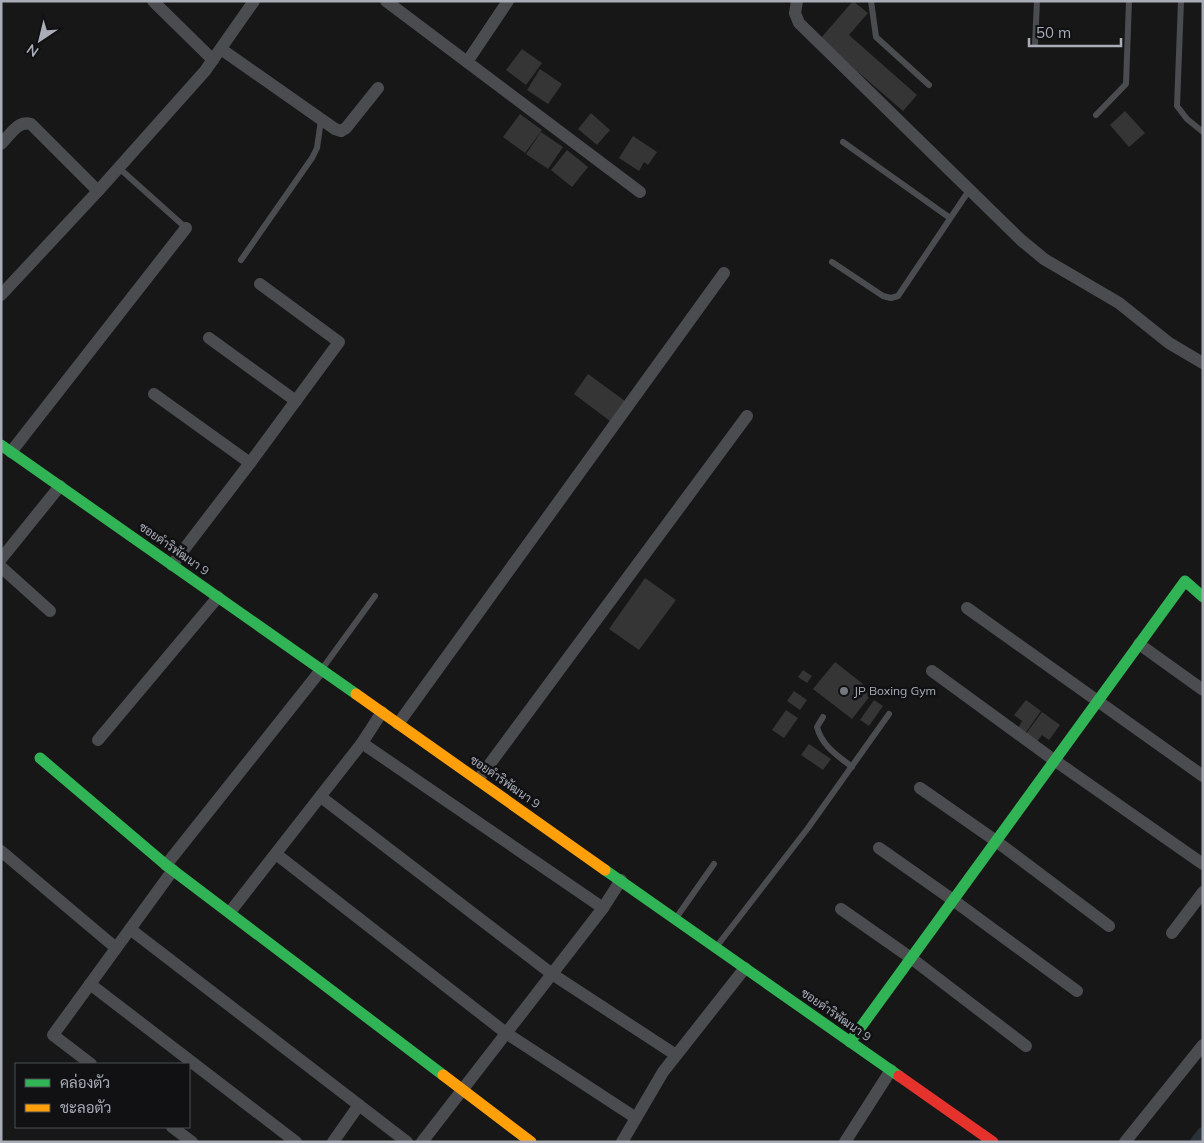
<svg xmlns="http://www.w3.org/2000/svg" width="1204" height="1143" font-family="Mulish,Sarabun,sans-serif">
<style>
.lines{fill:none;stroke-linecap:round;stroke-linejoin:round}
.canal{stroke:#2a3239;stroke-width:12}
.building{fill:#353536}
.lane{stroke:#4b4c50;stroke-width:6}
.street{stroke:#4b4c50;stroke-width:12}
.fast{stroke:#30b455;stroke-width:11}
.slow{stroke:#ff9f0a;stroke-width:11}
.jam{stroke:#e5322d;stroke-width:11}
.poi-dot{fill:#757880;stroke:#111113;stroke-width:2}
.labels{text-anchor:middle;stroke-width:5;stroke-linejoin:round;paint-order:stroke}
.street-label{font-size:12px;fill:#a8adb8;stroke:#111113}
.poi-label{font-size:12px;fill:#a8adb8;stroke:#111113;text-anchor:start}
</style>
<rect width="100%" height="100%" fill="#171717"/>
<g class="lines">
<path class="canal" d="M 1196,1142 L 1203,1133"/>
</g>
<g class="building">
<path d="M 853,1 L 868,13 L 849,35 L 917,95 L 903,111 L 820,39 Z"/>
<path d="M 522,49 L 542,63 L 526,85 L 506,70 Z"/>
<path d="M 540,69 L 562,84 L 548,104 L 527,90 Z"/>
<path d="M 1125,111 L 1145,133 L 1129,147 L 1110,125 Z"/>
<path d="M 591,113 L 610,130 L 597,145 L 578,129 Z"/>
<path d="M 520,114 L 542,130 L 525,153 L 503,137 Z"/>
<path d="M 541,132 L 563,147 L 548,169 L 526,154 Z"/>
<path d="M 633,136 L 657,152 L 648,165 L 644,162 L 639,171 L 619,158 Z"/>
<path d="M 567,150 L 588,167 L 572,187 L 551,170 Z"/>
<path d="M 588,374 L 625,401 L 610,421 L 574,394 Z"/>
<path d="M 645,578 L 676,600 L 639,650 L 609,629 Z"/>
<path d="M 835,662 L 873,692 L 852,719 L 813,689 Z"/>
<path d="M 803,670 L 812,676 L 807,683 L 798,677 Z"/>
<path d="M 794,691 L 807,700 L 800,710 L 787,701 Z"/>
<path d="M 874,700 L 883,706 L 869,726 L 860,720 Z"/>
<path d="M 1026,700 L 1041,711 L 1024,735 L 1017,730 L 1022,721 L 1014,715 Z"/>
<path d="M 786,710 L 798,718 L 784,738 L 772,730 Z"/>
<path d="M 1042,712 L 1060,725 L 1049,740 L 1042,735 L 1036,743 L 1025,735 Z"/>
<path d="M 809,744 L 831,759 L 823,770 L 801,755 Z"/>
</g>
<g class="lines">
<g class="lane">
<path d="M 871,1 L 876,37 L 929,85"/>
<path d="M 1181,1 L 1177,106 L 1187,119 L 1203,132"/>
<path d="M 1035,44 L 1037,1"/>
<path d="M 1096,115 L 1126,84 L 1129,1"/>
<path d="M 843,142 L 950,218"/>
<path d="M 119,168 L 186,228"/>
<path d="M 241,260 L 312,158 L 317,148 L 321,120"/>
<path d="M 832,262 L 883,296 L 891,298 L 898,296 L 970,189"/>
<path d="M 322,669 L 375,596"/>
<path d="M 823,717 L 817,727 C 822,746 837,755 852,767"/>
<path d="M 676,918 L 714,864"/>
<path d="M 717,946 L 808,828 L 889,714"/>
</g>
<g class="street">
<path d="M 153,1 L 213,60"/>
<path d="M 386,1 L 640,192"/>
<path d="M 797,1 L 795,13 L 799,23 L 1021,240 L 1044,259 L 1119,303 L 1169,343 L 1203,363"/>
<path d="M 221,49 L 335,129 L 341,131 L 346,128 L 378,88"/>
<path d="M 467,62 L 508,1"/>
<path d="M 1,144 C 10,135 18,120 31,124 L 98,191"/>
<path d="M 1,295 L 98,191 L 205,71 L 254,1"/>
<path d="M 209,338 L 296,401"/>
<path d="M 154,394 L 250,463"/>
<path d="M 11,452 L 186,228"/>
<path d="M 1,559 L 60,486"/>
<path d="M 172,565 L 250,463 L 339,342 L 260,284"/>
<path d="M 1,567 L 50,611"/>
<path d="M 967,608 L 1203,776"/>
<path d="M 1139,644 L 1203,690"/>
<path d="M 932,671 L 1054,760 L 1203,864"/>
<path d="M 398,724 L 724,273"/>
<path d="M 98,740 L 218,597"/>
<path d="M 362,743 L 603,908"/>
<path d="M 478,780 L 747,416"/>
<path d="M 920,788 L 996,841 L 1109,926"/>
<path d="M 321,797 L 552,974 L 676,1055"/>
<path d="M 879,848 L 953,900 L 1077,991"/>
<path d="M 1,851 L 116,948"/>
<path d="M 276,854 L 506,1033 L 636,1118"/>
<path d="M 166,865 L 321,670"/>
<path d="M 841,909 L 911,958 L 1026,1046"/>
<path d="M 230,912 L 362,743 L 382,712"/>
<path d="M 130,929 L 407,1142"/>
<path d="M 1172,933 L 1203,892"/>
<path d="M 90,984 L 296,1142"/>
<path d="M 91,1064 L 53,1035 L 173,870"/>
<path d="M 172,1127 L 192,1142"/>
<path d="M 333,1142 L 359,1105"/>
<path d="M 422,1142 L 603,908 L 621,880"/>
<path d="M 622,1142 L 663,1072 L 745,968"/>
<path d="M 845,1142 L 891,1070"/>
<path d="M 1125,1142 L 1203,1045"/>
</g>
<g class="fast">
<path d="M 1,445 L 356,694"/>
<path d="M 40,758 L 166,865 L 443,1075"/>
<path d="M 605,870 L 899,1076"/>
<path d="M 850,1042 L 1185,581 L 1203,597"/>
</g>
<g class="slow">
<path d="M 356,694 L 605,870"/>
<path d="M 443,1075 L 531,1142"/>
</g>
<path class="jam" d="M 899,1076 L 993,1142"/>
</g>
<circle class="poi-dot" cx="844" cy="691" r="5"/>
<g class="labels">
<g class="street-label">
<text transform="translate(174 549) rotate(35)" y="4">ซอยดำริพัฒนา 9</text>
<text transform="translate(505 782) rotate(35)" y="4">ซอยดำริพัฒนา 9</text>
<text transform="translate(836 1015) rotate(35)" y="4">ซอยดำริพัฒนา 9</text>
</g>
<g class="poi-label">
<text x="854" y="695">JP Boxing Gym</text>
</g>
</g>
<rect width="1204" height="1143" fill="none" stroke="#a8adb8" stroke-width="5"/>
<rect x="15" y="1063" width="175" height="65" fill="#111113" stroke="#4d4f55"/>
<rect x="25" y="1079" width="25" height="8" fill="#30b455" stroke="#4d4f55"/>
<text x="60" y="1088" font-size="15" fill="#a8adb8">คล่องตัว</text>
<rect x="25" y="1104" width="25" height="8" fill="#ff9f0a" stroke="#4d4f55"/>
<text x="60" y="1113" font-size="15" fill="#a8adb8">ชะลอตัว</text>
<g transform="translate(40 40) rotate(215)" stroke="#111113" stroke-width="4" paint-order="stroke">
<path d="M0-4L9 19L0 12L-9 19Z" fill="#a8adb8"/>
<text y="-8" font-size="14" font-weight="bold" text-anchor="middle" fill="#a8adb8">N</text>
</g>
<path d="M1029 38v8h92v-8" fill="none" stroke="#a8adb8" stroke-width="2.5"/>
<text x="1036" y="38" font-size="15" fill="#a8adb8" stroke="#111113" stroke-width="4" paint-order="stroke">50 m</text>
</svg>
